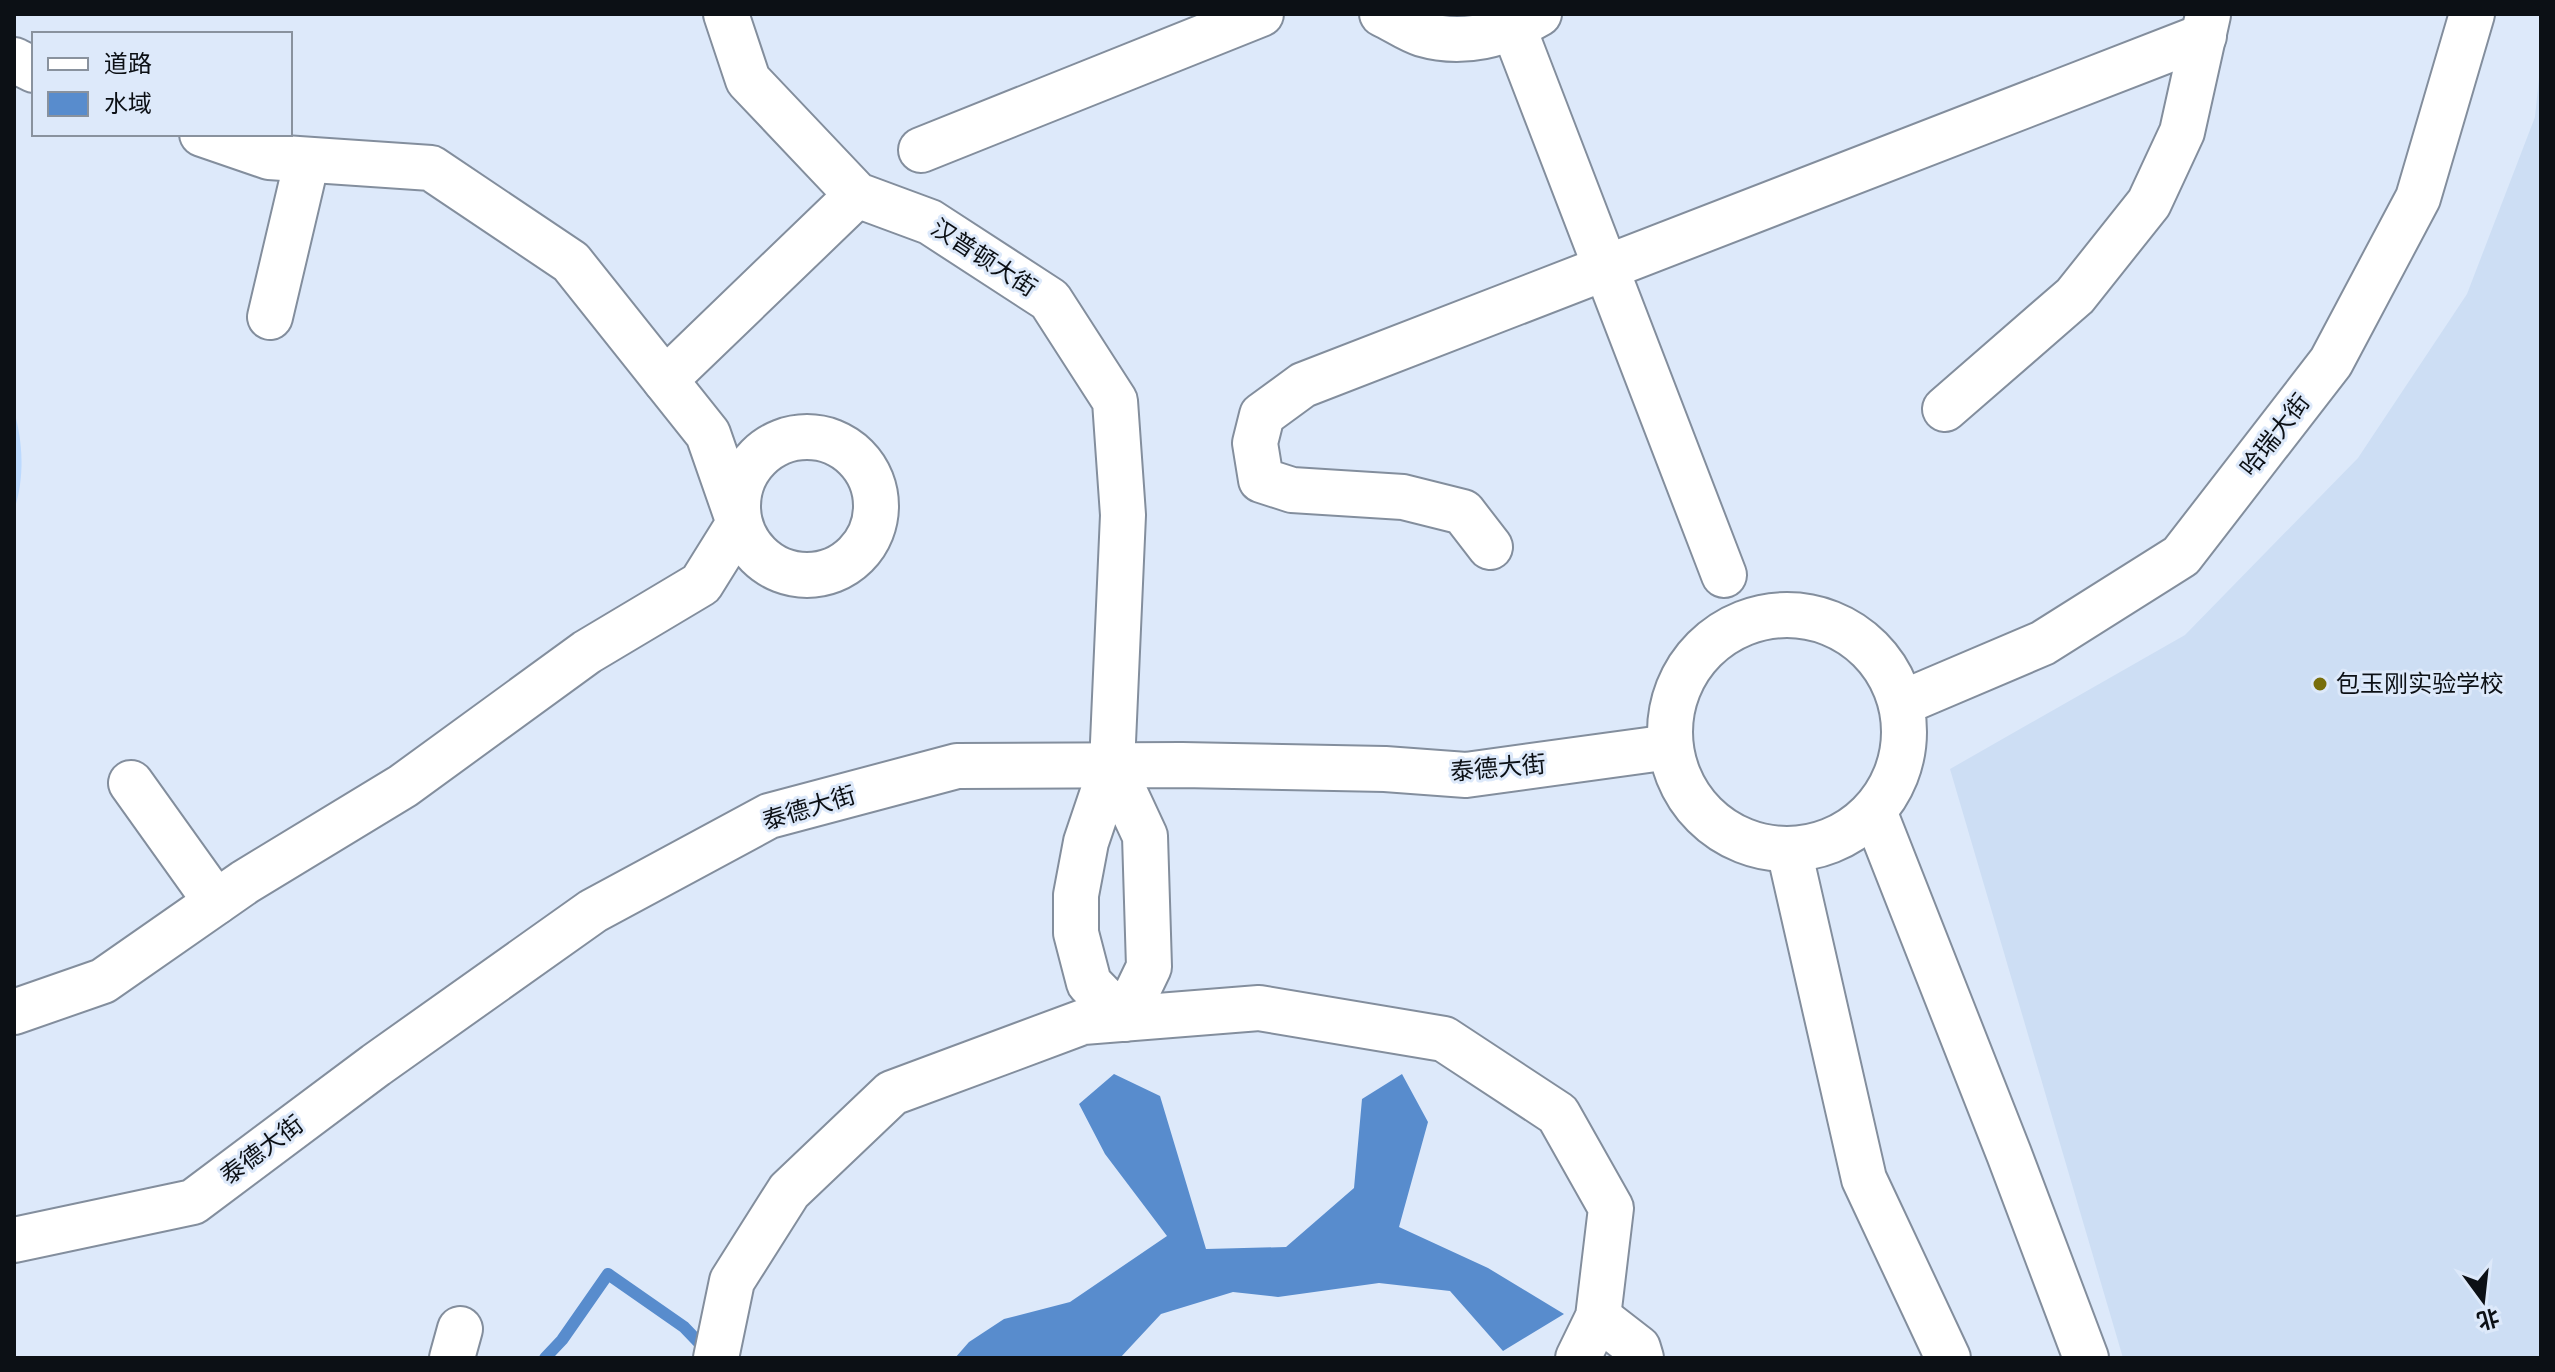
<svg xmlns="http://www.w3.org/2000/svg" width="2555" height="1372" font-family="Georgia,'Noto Sans SC',serif">
<style>
.built{fill:#cddef4}
.green{fill:#bcdaff}
.water{fill:#588ccd}
.lines{fill:none;stroke-linecap:round;stroke-linejoin:round}
.stream{stroke:#588ccd;stroke-width:12}
.minor-casing{stroke:#838e9d;stroke-width:48}
.minor{stroke:#fff;stroke-width:44}
.poi-dot{fill:#786e0b;stroke:#dde9fa;stroke-width:3}
.labels{text-anchor:middle;stroke-width:6;stroke-linejoin:round;paint-order:stroke}
.street-label{font-size:24px;fill:#0c1015;stroke:#dde9fa}
.poi-label{font-size:24px;fill:#0c1015;stroke:#dde9fa;text-anchor:start}
</style>
<rect width="100%" height="100%" fill="#dde9fa"/>
<path class="built" d="M 2541,58 L 2541,1358 L 2123,1358 L 1950,769 L 2185,635 L 2358,458 L 2467,294 L 2535,117 Z"/>
<path class="green" d="M 14,411 C 23,442 25,478 14,510 Z"/>
<path class="water" d="M 1114,1074 L 1160,1096 L 1206,1249 L 1286,1247 L 1354,1188 L 1362,1099 L 1402,1074 L 1428,1122 L 1399,1227 L 1488,1268 L 1564,1314 L 1503,1351 L 1450,1291 L 1379,1283 L 1278,1297 L 1233,1292 L 1161,1314 L 1120,1358 L 955,1358 L 969,1342 L 1004,1319 L 1070,1302 L 1167,1236 L 1105,1154 L 1079,1104 Z"/>
<g class="lines">
<path class="stream" d="M 545,1358 L 562,1340 L 608,1274 L 684,1327 L 708,1352"/>
<defs>
<g id="minor">
<path d="M 726,14 L 748,80 L 857,195 L 930,222 L 1050,300 L 1115,401 L 1123,515 L 1112,765"/>
<path d="M 1382,14 C 1395,20 1409,30 1422,34 C 1463,46 1504,35 1539,14"/>
<path d="M 1514,29 L 1724,575"/>
<path d="M 14,60 L 34,70"/>
<path d="M 921,150 L 1261,14"/>
<path d="M 270,317 L 307,160"/>
<path d="M 665,380 L 857,195"/>
<path d="M 1945,409 L 2075,296 L 2149,203 L 2182,132 L 2208,15"/>
<circle cx="807" cy="506" r="69"/>
<path d="M 1490,547 L 1463,512 L 1403,497 L 1292,490 L 1261,480 L 1255,443 L 1262,415 L 1303,385 L 2204,36"/>
<circle cx="1787" cy="732" r="117"/>
<path d="M 1902,703 L 2043,643 L 2181,556 L 2331,362 L 2418,198 L 2472,14"/>
<path d="M 1112,765 L 1145,836 L 1149,967 L 1124,1019 L 1089,983 L 1076,933 L 1076,895 L 1086,842 Z"/>
<path d="M 131,783 L 216,902"/>
<path d="M 1874,811 L 2009,1154 L 2086,1358"/>
<path d="M 1789,850 L 1864,1179 L 1948,1358"/>
<path d="M 14,1012 L 103,981 L 245,882 L 403,786 L 587,652 L 701,584 L 739,523 L 708,434 L 571,262 L 431,168 L 269,157 L 202,134"/>
<path d="M 14,1240 L 193,1202 L 376,1065 L 593,911 L 769,816 L 957,766 L 1182,765 L 1385,769 L 1466,775 L 1670,747"/>
<path d="M 1598,1317 L 1638,1348 L 1641,1358"/>
<path d="M 452,1358 L 460,1329"/>
<path d="M 716,1358 L 732,1281 L 789,1191 L 892,1093 L 1083,1022 L 1259,1008 L 1444,1039 L 1558,1114 L 1611,1208 L 1598,1317 L 1578,1358"/>
</g>
</defs>
<use href="#minor" class="minor-casing"/>
<use href="#minor" class="minor"/>
</g>
<circle class="poi-dot" cx="2320" cy="684" r="8"/>
<g class="labels">
<g class="street-label">
<text transform="translate(984 258) rotate(33)" y="8">汉普顿大街</text>
<text transform="translate(2275 435) rotate(-52)" y="8">哈瑞大街</text>
<text transform="translate(1498 768) rotate(-5)" y="8">泰德大街</text>
<text transform="translate(809 808) rotate(-17)" y="8">泰德大街</text>
<text transform="translate(262 1150) rotate(-37)" y="8">泰德大街</text>
</g>
<g class="poi-label">
<text x="2336" y="692">包玉刚实验学校</text>
</g>
</g>
<rect width="2555" height="1372" fill="none" stroke="#0c1015" stroke-width="32"/>
<rect x="32" y="32" width="260" height="104" fill="#dde9fa" stroke="#89929e" stroke-width="2"/>
<rect x="48" y="58" width="40" height="12" fill="#ffffff" stroke="#89929e" stroke-width="2"/>
<text x="104" y="72" font-size="24" fill="#0c1015">道路</text>
<rect x="48" y="92" width="40" height="24" fill="#588ccd" stroke="#89929e" stroke-width="2"/>
<text x="104" y="112" font-size="24" fill="#0c1015">水域</text>
<g transform="translate(2483 1300) rotate(165)" stroke="#dde9fa" stroke-width="6" paint-order="stroke">
<path d="M0-6L14 30L0 20L-14 30Z" fill="#0c1015"/>
<text y="-12" font-size="22" font-weight="bold" text-anchor="middle" fill="#0c1015">北</text>
</g>
</svg>
